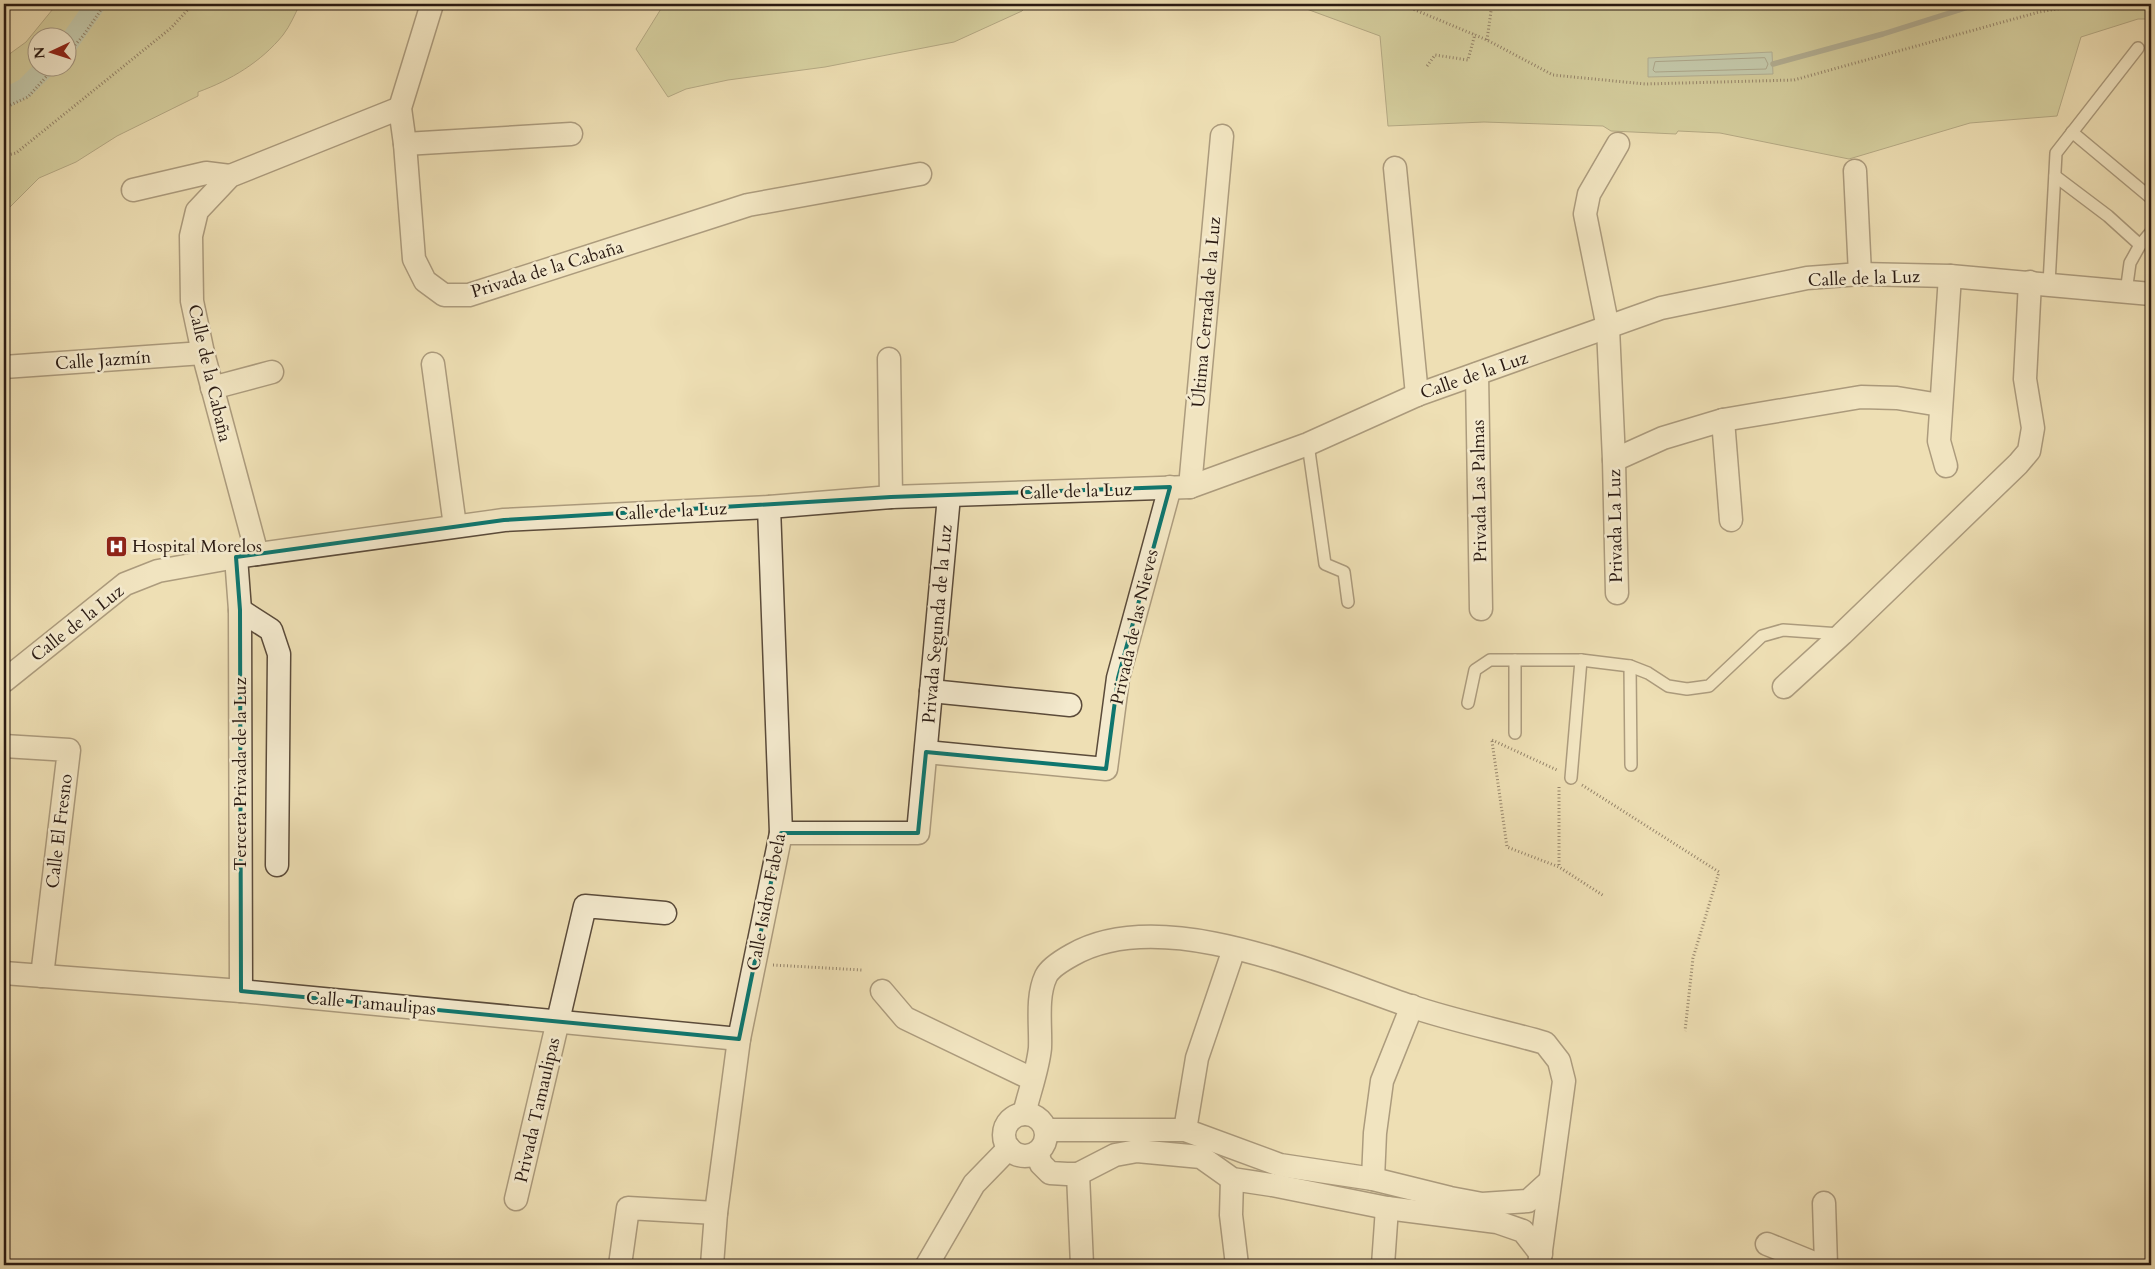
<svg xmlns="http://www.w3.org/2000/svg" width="2155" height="1269" font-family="Cardo,serif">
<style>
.green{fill:#bbc18b;stroke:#726e4e;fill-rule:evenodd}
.water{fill:#99bcb0;stroke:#6d7b71}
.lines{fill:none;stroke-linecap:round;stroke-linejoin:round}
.shore{stroke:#626b61;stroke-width:1}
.stream{stroke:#6d7b71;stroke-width:5.5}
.canal{stroke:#99bcb0;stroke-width:20}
.lane-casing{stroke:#5b4b3a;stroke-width:14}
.street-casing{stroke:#5b4b3a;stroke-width:25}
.path{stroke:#2a1a12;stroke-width:3;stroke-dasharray:1 2.5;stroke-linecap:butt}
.lane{stroke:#f4eace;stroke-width:11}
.street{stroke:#f4eace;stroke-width:22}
.marked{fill:none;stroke:#0f766e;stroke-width:4;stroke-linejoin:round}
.labels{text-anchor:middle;stroke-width:5;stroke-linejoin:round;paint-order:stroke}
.street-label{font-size:18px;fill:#2a1a12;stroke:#f4eace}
.poi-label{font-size:18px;fill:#2a1a12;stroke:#f4eace;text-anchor:start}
</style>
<rect width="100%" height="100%" fill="#eedfb4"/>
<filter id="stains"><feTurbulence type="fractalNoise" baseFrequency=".004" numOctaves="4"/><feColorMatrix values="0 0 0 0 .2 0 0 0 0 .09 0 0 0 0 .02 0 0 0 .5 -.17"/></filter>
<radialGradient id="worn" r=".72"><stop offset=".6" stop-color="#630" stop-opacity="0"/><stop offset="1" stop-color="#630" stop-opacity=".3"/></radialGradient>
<g class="green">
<path d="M 57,4 L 300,4 C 295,14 290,26 283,35 C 261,62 231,80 198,92 L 198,96 L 117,136 L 76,162 L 39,178 L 4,213 L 4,58 L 26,42 ZM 38,38 L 68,38 L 68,68 L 38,68 Z"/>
<path d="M 664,4 L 1029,4 L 1022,11 L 954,42 L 825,67 L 728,80 L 686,89 L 668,97 L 636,49 Z"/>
<path d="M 1293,4 L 2151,4 L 2151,19 L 2138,19 L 2081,37 L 2057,116 L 1970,123 L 1849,159 L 1720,133 L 1678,131 L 1676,134 L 1611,131 L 1603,126 L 1484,122 L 1388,126 L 1380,36 Z"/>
</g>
<path class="water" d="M 1772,52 L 1773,74 L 1648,77 L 1648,58 Z"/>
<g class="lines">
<path class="shore" d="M 1765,58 L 1768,64 L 1766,69 L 1655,72 L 1653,70 L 1655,62 Z"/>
<path class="stream" d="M 1773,64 L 1883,34 L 1978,4"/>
<g class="canal">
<path d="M 68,44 L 96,4"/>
<path d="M 4,99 L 25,88 L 45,68"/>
</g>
<defs>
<g id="lane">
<path d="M 2072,132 L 2151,198"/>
<path d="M 2055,176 L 2108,216 L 2140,245 L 2130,263 L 2126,292"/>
<path d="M 2140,245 L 2151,232"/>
<path d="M 2049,284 L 2056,153 L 2138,48"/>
<path d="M 1308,444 L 1325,564 L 1344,572 L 1348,602"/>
<path d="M 1630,666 L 1631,765"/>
<path d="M 1468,703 L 1475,670 L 1490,660 L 1581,660 L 1630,666 L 1648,673 L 1668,686 L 1687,689 L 1709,686 L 1762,636 L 1783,630 L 1840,634"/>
<path d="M 1515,733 L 1515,660"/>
<path d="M 1571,778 L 1581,660"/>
</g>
<g id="street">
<path d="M 432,4 L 400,108 L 405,144 L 414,259 L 425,281 L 444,295 L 469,295 L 748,205 L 920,174"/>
<path d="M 405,144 L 571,134"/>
<path d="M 1395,168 L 1417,395"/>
<path d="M 1855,171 L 1860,274"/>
<path d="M 133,190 L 206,173 L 230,176"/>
<path d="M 889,359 L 891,497"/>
<path d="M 433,364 L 455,526"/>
<path d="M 4,367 L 203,353"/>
<path d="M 1477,374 L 1481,609"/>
<path d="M 212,388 L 272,372"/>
<path d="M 1723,420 L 1731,520"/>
<path d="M 1614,460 L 1663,438 L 1723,420 L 1861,397 L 1897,398 L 1940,405"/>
<path d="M 1946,466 L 1939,441 L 1950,276"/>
<path d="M 1190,487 L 1222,136"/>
<path d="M 257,554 L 203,353 L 192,301 L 191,236 L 197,211 L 230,176 L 400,108"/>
<path d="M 236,557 L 240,610 L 241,991"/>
<path d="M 1617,593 L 1614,460 L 1608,328 L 1585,214 L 1589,194 L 1618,144"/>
<path d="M 240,610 L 271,630 L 279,654 L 277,865"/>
<path d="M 4,681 L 125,584 L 158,571 L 236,557 L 504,520 L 769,507 L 891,497 L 1190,487 L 1308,444 L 1417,395 L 1661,308 L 1807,278 L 1860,274 L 1950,276 L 2151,294"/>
<path d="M 1784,687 L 1842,634 L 2018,464 L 2029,451 L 2033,428 L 2025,379 L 2030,282"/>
<path d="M 931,691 L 1070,705"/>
<path d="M 4,746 L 69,750 L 42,976"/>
<path d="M 926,752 L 1106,769 L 1118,678 L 1170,487"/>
<path d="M 781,833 L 918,833 L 949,496"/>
<path d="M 4,973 L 241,991 L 739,1039"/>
<path d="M 882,991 L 905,1018 L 1032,1079"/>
<path d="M 1024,1114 C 1029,1093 1038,1069 1040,1048 C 1041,1026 1036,997 1046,976 C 1050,968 1063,960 1072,955 C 1162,903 1319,975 1410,1006 C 1454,1021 1500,1030 1545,1043 L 1559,1061 L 1564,1081 L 1539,1265"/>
<circle cx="1025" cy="1135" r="21"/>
<path d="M 1046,1130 L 1185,1130 L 1280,1165 L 1373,1179 L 1450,1198 L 1482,1204 L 1528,1201 L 1549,1182"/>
<path d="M 1185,1130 L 1197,1058 L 1234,949"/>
<path d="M 1037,1153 L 1041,1164 L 1050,1173 L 1067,1174 L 1078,1174 L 1115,1155 L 1137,1151 L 1201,1157 L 1232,1179 L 1272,1185 L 1387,1208 L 1497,1222 L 1523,1231 L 1541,1254"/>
<path d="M 1078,1174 L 1082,1265"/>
<path d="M 1232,1179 L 1231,1215 L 1237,1265"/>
<path d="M 1373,1179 L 1375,1133 L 1382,1081 L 1412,1006"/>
<path d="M 516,1199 L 585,906 L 665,913"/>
<path d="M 1824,1203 L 1826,1265"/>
<path d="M 1767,1244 L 1819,1265"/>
<path d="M 620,1265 L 628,1208 L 716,1213"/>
<path d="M 712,1265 L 716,1213 L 739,1039 L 781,833 L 769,507"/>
<path d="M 927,1265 L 974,1184 L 1009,1148"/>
<path d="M 1383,1265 L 1387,1208"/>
</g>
</defs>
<use href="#lane" class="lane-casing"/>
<use href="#street" class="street-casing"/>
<g class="path">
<path d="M 1401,4 L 1487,40 L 1553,75 L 1645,84 L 1794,80 L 2039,12 L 2087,4"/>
<path d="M 1487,40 L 1492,4"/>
<path d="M 68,53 L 83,36 L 105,4"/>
<path d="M 1427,66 L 1435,55 L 1468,60 L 1475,34"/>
<path d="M 4,108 L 28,97 L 54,68"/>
<path d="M 4,156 L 16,153 L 171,28 L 193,4"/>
<path d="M 1492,740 L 1557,770"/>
<path d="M 1492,741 L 1507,847 L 1559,867 L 1604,896"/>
<path d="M 1582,785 L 1719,872 L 1693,958 L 1685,1031"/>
<path d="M 1559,787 L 1559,867"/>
<path d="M 773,965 L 862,970"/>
</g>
<use href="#lane" class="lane"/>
<use href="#street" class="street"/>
</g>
<path d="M0 0H2155V1269H0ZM 1170,487 L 1118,678 L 1106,769 L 926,752 L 918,833 L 781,833 L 739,1039 L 241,991 L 240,610 L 236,557 L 504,520 L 891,497 Z" fill="#eedfb4" fill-opacity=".55" fill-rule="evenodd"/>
<path class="marked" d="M 1170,487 L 1118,678 L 1106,769 L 926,752 L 918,833 L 781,833 L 739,1039 L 241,991 L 240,610 L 236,557 L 504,520 L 891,497 Z"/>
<defs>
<symbol id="hospital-square" viewBox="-11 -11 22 22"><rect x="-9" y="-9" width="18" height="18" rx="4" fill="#8f2418" stroke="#f4eace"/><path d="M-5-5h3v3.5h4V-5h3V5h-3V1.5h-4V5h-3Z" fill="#fff"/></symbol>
</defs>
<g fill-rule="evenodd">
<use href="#hospital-square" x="104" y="534" width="25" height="25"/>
</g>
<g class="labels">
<g class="street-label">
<text transform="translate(547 269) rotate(-17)" y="6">Privada de la Cabaña</text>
<text transform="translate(1864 278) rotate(-2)" y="6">Calle de la Luz</text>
<text transform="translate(1206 312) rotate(-85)" y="6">Última Cerrada de la Luz</text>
<text transform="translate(103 360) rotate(-4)" y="6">Calle Jazmín</text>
<text transform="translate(210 373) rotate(77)" y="6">Calle de la Cabaña</text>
<text transform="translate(1474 375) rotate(-19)" y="6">Calle de la Luz</text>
<text transform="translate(1076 491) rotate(-2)" y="6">Calle de la Luz</text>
<text transform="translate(1479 491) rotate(-91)" y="6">Privada Las Palmas</text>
<text transform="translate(671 511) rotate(-3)" y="6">Calle de la Luz</text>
<text transform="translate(1615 526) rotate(-91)" y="6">Privada La Luz</text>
<text transform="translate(77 623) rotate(-38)" y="6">Calle de la Luz</text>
<text transform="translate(937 624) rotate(-85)" y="6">Privada Segunda de la Luz</text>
<text transform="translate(1134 627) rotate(-77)" y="6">Privada de las Nieves</text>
<text transform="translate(240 774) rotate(-90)" y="6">Tercera Privada de la Luz</text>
<text transform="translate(59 831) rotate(-83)" y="6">Calle El Fresno</text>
<text transform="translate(766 902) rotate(-79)" y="6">Calle Isidro Fabela</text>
<text transform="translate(371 1003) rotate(5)" y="6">Calle Tamaulipas</text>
<text transform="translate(537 1110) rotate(-77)" y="6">Privada Tamaulipas</text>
</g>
<g class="poi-label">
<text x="132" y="552">Hospital Morelos</text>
</g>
</g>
<rect width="2155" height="1269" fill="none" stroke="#eedfb4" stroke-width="20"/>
<rect x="5" y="5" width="2145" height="1259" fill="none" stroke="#2a1a12" stroke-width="2.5"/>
<rect x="10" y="10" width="2135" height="1249" fill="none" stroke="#2a1a12"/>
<g transform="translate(52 52) rotate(266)"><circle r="24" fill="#f4eace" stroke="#a39783"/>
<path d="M0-4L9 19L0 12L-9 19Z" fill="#8f2418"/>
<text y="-8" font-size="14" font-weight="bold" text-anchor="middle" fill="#2a1a12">N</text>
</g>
<rect width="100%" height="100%" filter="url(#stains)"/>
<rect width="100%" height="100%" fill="url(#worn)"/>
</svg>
